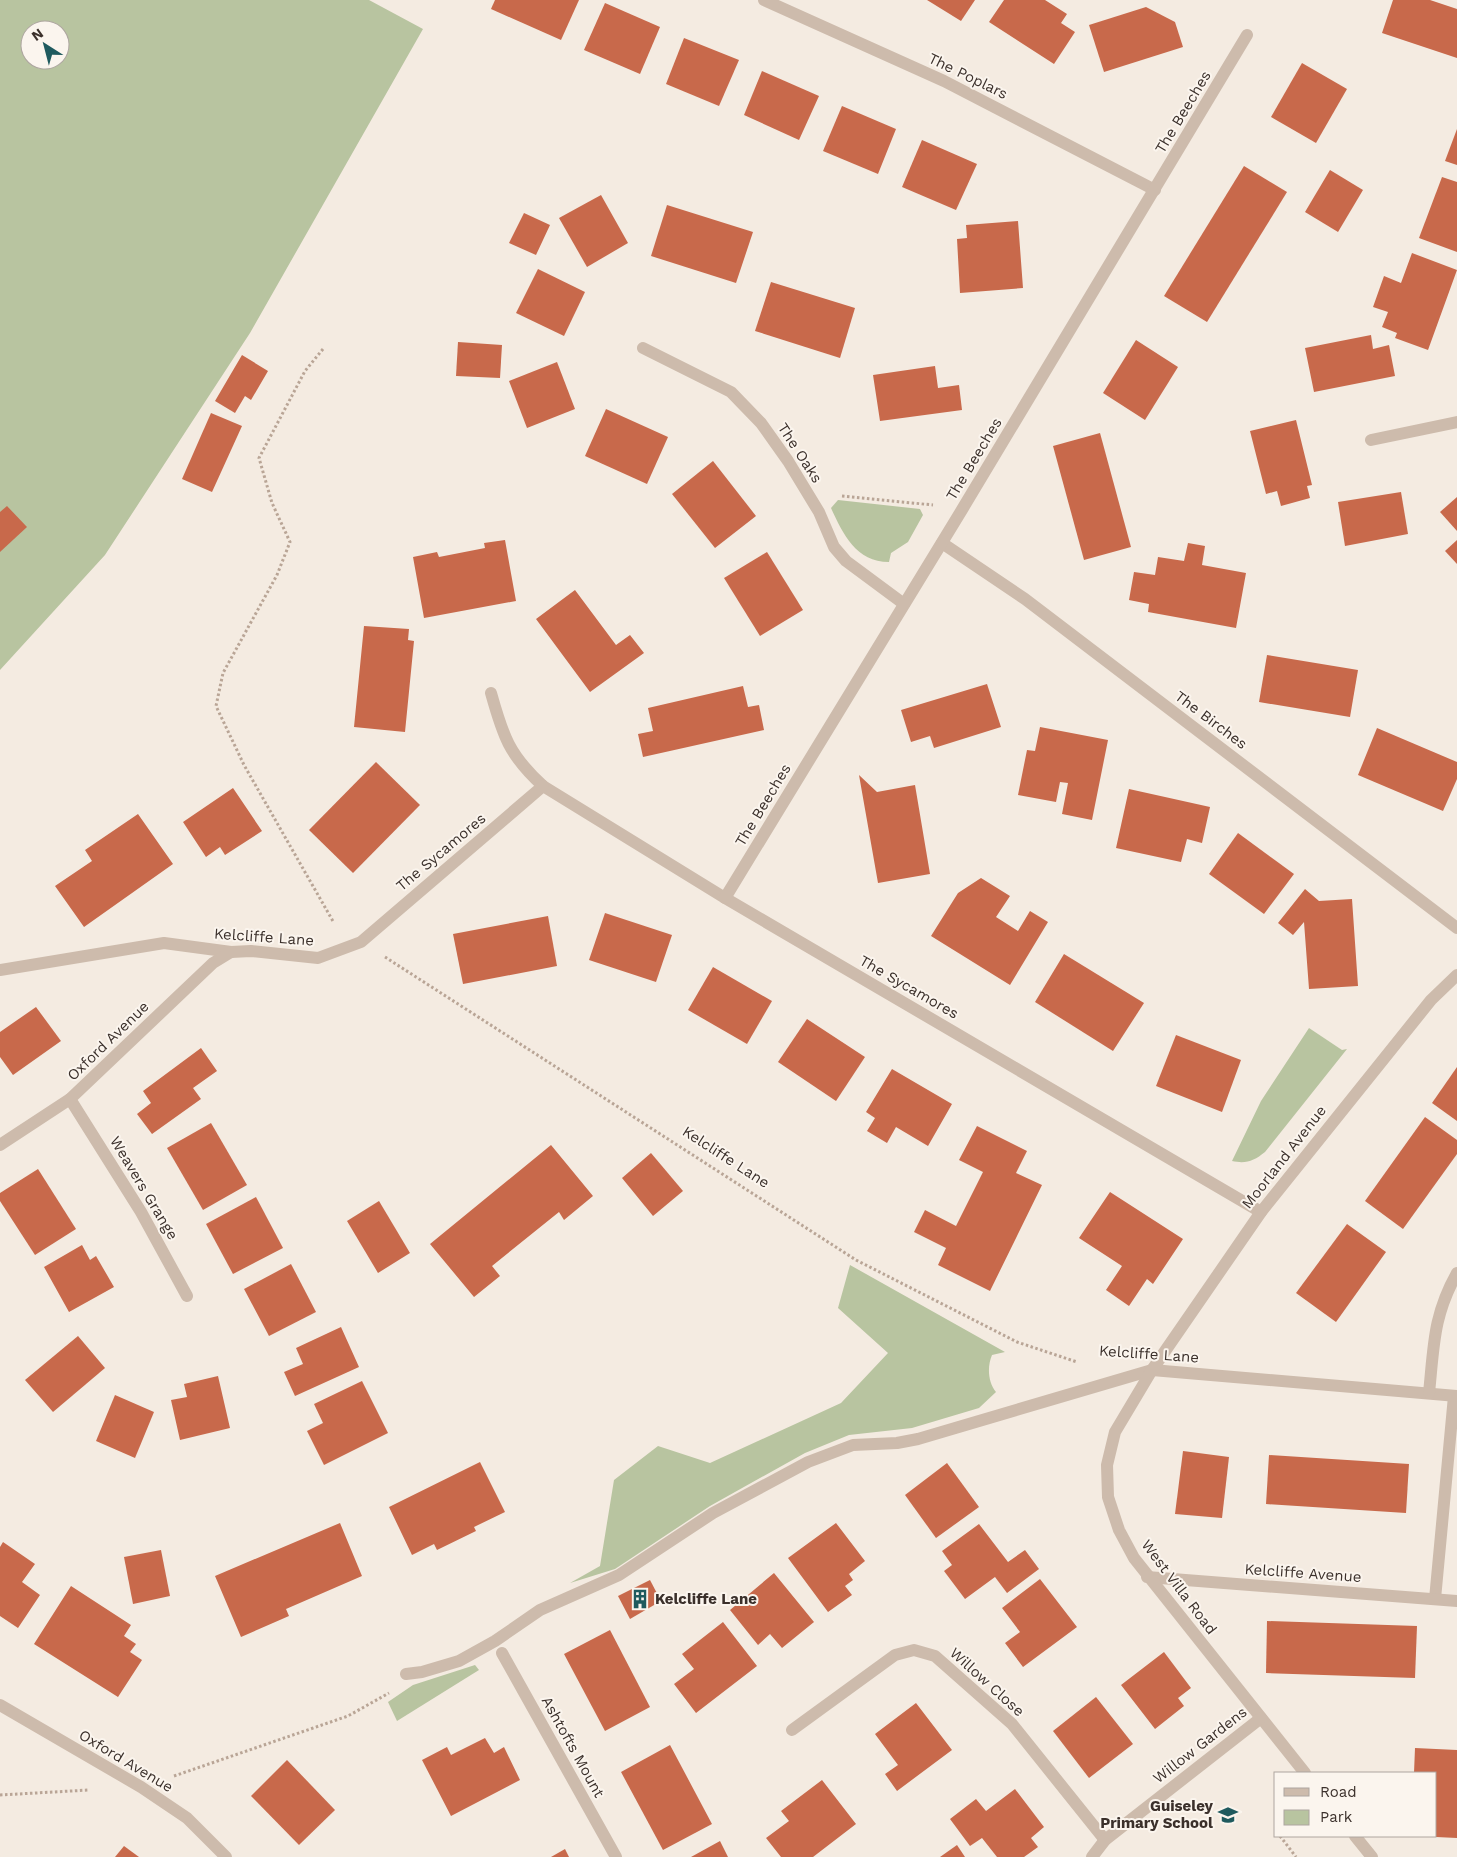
<svg xmlns="http://www.w3.org/2000/svg" width="1457" height="1857" font-family="'Work Sans',sans-serif">
<style>
.green{fill:#b8c4a0;fill-rule:evenodd}
.building{fill:#c8694b}
.lines{fill:none;stroke-linecap:round;stroke-linejoin:round}
.path{stroke:#b9a596;stroke-width:3;stroke-dasharray:2.5 2.5;stroke-linecap:butt}
.service{stroke:#cdbbac;stroke-width:12}
.minor{stroke:#cdbbac;stroke-width:12}
.labels{text-anchor:middle;stroke-width:4;stroke-linejoin:round;paint-order:stroke}
.street-label{font-size:15px;fill:#3b302b;stroke:#fbf5ee}
.poi-label{font-size:15px;font-weight:bold;fill:#3b302b;stroke:#fbf5ee;text-anchor:start}
</style>
<rect width="100%" height="100%" fill="#f4ebe1"/>
<g class="green">
<path d="M 0,0 L 369,0 L 423,29 L 250,333 L 105,555 L 0,670 ZM 30,30 L 60,30 L 60,60 L 30,60 Z"/>
<path d="M 838,500 L 920,509 L 923,515 L 908,542 L 891,553 L 889,562 C 856,562 843,534 831,508 Z"/>
<path d="M 1309,1028 L 1342,1050 L 1347,1049 L 1265,1152 C 1254,1161 1246,1164 1232,1161 L 1261,1101 Z"/>
<path d="M 850,1265 L 1005,1352 L 992,1355 C 987,1367 988,1382 996,1392 L 979,1408 L 912,1428 L 849,1435 L 805,1453 L 710,1506 L 615,1569 L 570,1583 L 600,1566 L 614,1480 L 658,1446 L 710,1463 L 841,1403 L 888,1353 L 838,1308 Z"/>
<path d="M 475,1665 L 479,1670 L 397,1721 L 388,1702 L 413,1685 Z"/>
</g>
<g class="building">
<path d="M 495,0 L 579,0 L 561,40 L 491,9 Z"/>
<path d="M 927,0 L 975,0 L 961,21 Z"/>
<path d="M 1004,0 L 1045,0 L 1067,14 L 1061,23 L 1075,32 L 1054,64 L 989,22 Z"/>
<path d="M 1393,0 L 1430,0 L 1457,9 L 1457,58 L 1382,33 Z"/>
<path d="M 605,3 L 660,27 L 640,74 L 584,50 Z"/>
<path d="M 1146,7 L 1175,22 L 1183,47 L 1104,72 L 1089,25 Z"/>
<path d="M 684,38 L 739,60 L 719,106 L 666,84 Z"/>
<path d="M 1302,63 L 1347,89 L 1316,143 L 1271,117 Z"/>
<path d="M 762,71 L 819,96 L 799,140 L 744,115 Z"/>
<path d="M 842,106 L 896,129 L 878,174 L 823,151 Z"/>
<path d="M 1457,129 L 1457,165 L 1445,161 Z"/>
<path d="M 922,140 L 977,164 L 956,210 L 902,187 Z"/>
<path d="M 1244,166 L 1287,192 L 1207,322 L 1164,296 Z"/>
<path d="M 1330,170 L 1363,190 L 1338,232 L 1305,212 Z"/>
<path d="M 1442,177 L 1457,182 L 1457,252 L 1419,238 Z"/>
<path d="M 601,195 L 628,243 L 587,267 L 559,218 Z"/>
<path d="M 667,205 L 753,232 L 736,283 L 651,256 Z"/>
<path d="M 524,213 L 550,225 L 536,255 L 509,243 Z"/>
<path d="M 1018,221 L 1023,288 L 960,293 L 957,239 L 967,238 L 966,225 Z"/>
<path d="M 1412,253 L 1457,270 L 1428,350 L 1395,338 L 1397,333 L 1382,327 L 1388,312 L 1373,307 L 1384,276 L 1401,283 Z"/>
<path d="M 538,269 L 585,292 L 564,336 L 516,313 Z"/>
<path d="M 771,282 L 855,308 L 840,358 L 755,331 Z"/>
<path d="M 1371,335 L 1373,349 L 1389,345 L 1395,376 L 1314,392 L 1305,348 Z"/>
<path d="M 1136,340 L 1178,367 L 1145,420 L 1103,393 Z"/>
<path d="M 458,342 L 502,345 L 500,378 L 456,376 Z"/>
<path d="M 242,355 L 268,371 L 251,400 L 245,396 L 235,413 L 215,401 Z"/>
<path d="M 557,362 L 575,409 L 527,428 L 509,381 Z"/>
<path d="M 935,366 L 938,388 L 959,385 L 962,410 L 880,421 L 873,375 Z"/>
<path d="M 606,409 L 668,437 L 647,484 L 585,456 Z"/>
<path d="M 211,413 L 242,426 L 212,492 L 182,479 Z"/>
<path d="M 1296,420 L 1312,485 L 1307,486 L 1310,498 L 1281,506 L 1277,491 L 1266,494 L 1250,431 Z"/>
<path d="M 1100,433 L 1131,547 L 1084,560 L 1053,446 Z"/>
<path d="M 713,461 L 756,516 L 715,548 L 672,494 Z"/>
<path d="M 1401,492 L 1408,534 L 1345,546 L 1338,502 Z"/>
<path d="M 1457,497 L 1457,531 L 1440,512 Z"/>
<path d="M 7,506 L 27,527 L 0,552 L 0,512 Z"/>
<path d="M 505,540 L 516,601 L 424,618 L 413,557 L 437,552 L 439,557 L 485,548 L 484,543 Z"/>
<path d="M 1457,540 L 1457,564 L 1445,551 Z"/>
<path d="M 1188,543 L 1205,546 L 1202,565 L 1246,573 L 1236,628 L 1148,612 L 1149,604 L 1129,600 L 1134,572 L 1155,575 L 1158,557 L 1184,561 Z"/>
<path d="M 767,552 L 803,610 L 760,636 L 724,578 Z"/>
<path d="M 575,590 L 616,645 L 630,635 L 644,653 L 590,692 L 536,619 Z"/>
<path d="M 364,626 L 409,629 L 408,640 L 414,641 L 405,732 L 354,727 Z"/>
<path d="M 1267,655 L 1358,670 L 1350,717 L 1259,702 Z"/>
<path d="M 987,684 L 1001,727 L 934,748 L 930,736 L 911,742 L 901,710 Z"/>
<path d="M 743,686 L 748,707 L 759,705 L 764,730 L 643,757 L 638,734 L 653,731 L 648,708 Z"/>
<path d="M 1040,727 L 1108,740 L 1092,820 L 1062,814 L 1068,783 L 1060,782 L 1056,802 L 1018,795 L 1027,750 L 1035,751 Z"/>
<path d="M 1377,728 L 1457,762 L 1457,779 L 1443,811 L 1358,775 Z"/>
<path d="M 376,762 L 420,805 L 353,873 L 309,830 Z"/>
<path d="M 859,775 L 877,792 L 915,785 L 930,874 L 878,883 Z"/>
<path d="M 233,788 L 262,831 L 225,855 L 220,847 L 206,857 L 183,822 Z"/>
<path d="M 1129,789 L 1210,807 L 1202,843 L 1187,839 L 1181,862 L 1116,848 Z"/>
<path d="M 138,814 L 173,864 L 84,927 L 55,886 L 92,861 L 85,850 Z"/>
<path d="M 1238,833 L 1294,874 L 1264,914 L 1209,874 Z"/>
<path d="M 981,878 L 1010,896 L 996,917 L 1018,931 L 1030,911 L 1048,922 L 1010,985 L 931,936 L 958,893 Z"/>
<path d="M 1305,889 L 1319,901 L 1352,899 L 1358,986 L 1309,989 L 1304,922 L 1293,935 L 1278,923 Z"/>
<path d="M 605,913 L 672,935 L 656,982 L 589,960 Z"/>
<path d="M 548,916 L 557,966 L 463,984 L 453,934 Z"/>
<path d="M 1064,954 L 1144,1003 L 1113,1051 L 1035,1002 Z"/>
<path d="M 713,967 L 772,1001 L 747,1044 L 688,1010 Z"/>
<path d="M 36,1007 L 61,1041 L 13,1075 L 0,1057 L 0,1032 Z"/>
<path d="M 807,1019 L 865,1057 L 836,1101 L 778,1062 Z"/>
<path d="M 1176,1035 L 1241,1060 L 1222,1112 L 1156,1086 Z"/>
<path d="M 201,1048 L 217,1071 L 193,1088 L 201,1099 L 152,1134 L 137,1114 L 151,1103 L 143,1091 Z"/>
<path d="M 1457,1067 L 1457,1121 L 1432,1103 Z"/>
<path d="M 892,1069 L 952,1104 L 928,1146 L 896,1127 L 887,1143 L 867,1131 L 875,1118 L 866,1112 Z"/>
<path d="M 1425,1117 L 1457,1140 L 1457,1154 L 1403,1229 L 1365,1201 Z"/>
<path d="M 211,1123 L 247,1185 L 203,1210 L 167,1148 Z"/>
<path d="M 977,1126 L 1027,1151 L 1016,1173 L 1042,1185 L 990,1291 L 938,1265 L 946,1248 L 914,1232 L 925,1210 L 956,1226 L 983,1172 L 959,1160 Z"/>
<path d="M 551,1145 L 593,1196 L 564,1220 L 559,1212 L 492,1266 L 500,1276 L 474,1297 L 430,1244 Z"/>
<path d="M 651,1153 L 683,1191 L 653,1216 L 622,1178 Z"/>
<path d="M 38,1169 L 76,1229 L 35,1255 L 0,1201 L 0,1193 Z"/>
<path d="M 1110,1192 L 1183,1239 L 1153,1284 L 1147,1279 L 1129,1306 L 1106,1290 L 1122,1266 L 1079,1238 Z"/>
<path d="M 256,1197 L 283,1248 L 233,1274 L 206,1224 Z"/>
<path d="M 379,1201 L 410,1253 L 378,1273 L 347,1221 Z"/>
<path d="M 1347,1224 L 1386,1252 L 1336,1322 L 1296,1293 Z"/>
<path d="M 82,1245 L 90,1260 L 96,1256 L 114,1287 L 69,1312 L 44,1267 Z"/>
<path d="M 291,1264 L 316,1312 L 269,1336 L 244,1289 Z"/>
<path d="M 341,1327 L 359,1367 L 295,1396 L 284,1372 L 303,1364 L 296,1348 Z"/>
<path d="M 78,1336 L 105,1368 L 53,1412 L 25,1380 Z"/>
<path d="M 218,1376 L 230,1428 L 180,1440 L 171,1400 L 187,1397 L 184,1384 Z"/>
<path d="M 362,1381 L 388,1433 L 324,1465 L 307,1431 L 323,1423 L 314,1404 Z"/>
<path d="M 115,1395 L 154,1412 L 135,1458 L 96,1441 Z"/>
<path d="M 1183,1451 L 1229,1457 L 1222,1518 L 1175,1514 Z"/>
<path d="M 1269,1455 L 1409,1464 L 1406,1513 L 1266,1504 Z"/>
<path d="M 480,1462 L 505,1512 L 474,1527 L 476,1531 L 437,1550 L 434,1544 L 412,1555 L 389,1507 Z"/>
<path d="M 947,1463 L 979,1507 L 936,1538 L 905,1495 Z"/>
<path d="M 340,1523 L 362,1576 L 286,1609 L 289,1616 L 241,1637 L 215,1576 Z"/>
<path d="M 836,1523 L 865,1561 L 849,1574 L 853,1580 L 845,1586 L 852,1595 L 828,1612 L 788,1558 Z"/>
<path d="M 979,1524 L 1008,1562 L 1025,1550 L 1039,1569 L 1007,1593 L 995,1577 L 965,1599 L 944,1571 L 952,1565 L 942,1551 Z"/>
<path d="M 3,1542 L 35,1564 L 22,1582 L 40,1595 L 18,1628 L 0,1616 L 0,1547 Z"/>
<path d="M 161,1550 L 170,1596 L 133,1604 L 124,1557 Z"/>
<path d="M 774,1573 L 814,1622 L 782,1648 L 770,1634 L 758,1645 L 730,1610 Z"/>
<path d="M 1040,1579 L 1077,1627 L 1023,1667 L 1005,1643 L 1020,1632 L 1002,1608 Z"/>
<path d="M 650,1580 L 661,1601 L 630,1619 L 618,1596 Z"/>
<path d="M 71,1586 L 131,1625 L 124,1636 L 136,1644 L 130,1652 L 142,1660 L 118,1697 L 34,1644 Z"/>
<path d="M 1267,1621 L 1417,1626 L 1415,1678 L 1266,1673 Z"/>
<path d="M 723,1622 L 757,1666 L 696,1713 L 674,1684 L 694,1669 L 682,1654 Z"/>
<path d="M 610,1630 L 650,1707 L 605,1731 L 564,1654 Z"/>
<path d="M 1164,1652 L 1191,1688 L 1178,1698 L 1184,1706 L 1155,1729 L 1121,1685 Z"/>
<path d="M 1096,1697 L 1133,1744 L 1089,1778 L 1053,1731 Z"/>
<path d="M 916,1703 L 952,1750 L 897,1791 L 885,1774 L 898,1765 L 875,1734 Z"/>
<path d="M 485,1738 L 494,1753 L 504,1747 L 520,1780 L 451,1816 L 422,1760 L 447,1747 L 451,1755 Z"/>
<path d="M 670,1745 L 712,1824 L 663,1850 L 621,1772 Z"/>
<path d="M 1415,1748 L 1457,1750 L 1457,1838 L 1436,1837 L 1436,1773 L 1414,1773 Z"/>
<path d="M 287,1760 L 335,1810 L 299,1845 L 251,1796 Z"/>
<path d="M 822,1780 L 856,1824 L 813,1857 L 781,1857 L 766,1838 L 789,1821 L 781,1811 Z"/>
<path d="M 1015,1789 L 1044,1827 L 1031,1838 L 1038,1847 L 1024,1857 L 997,1857 L 982,1838 L 970,1846 L 950,1819 L 976,1799 L 986,1811 Z"/>
<path d="M 720,1841 L 728,1857 L 691,1857 Z"/>
<path d="M 957,1845 L 965,1857 L 940,1857 Z"/>
<path d="M 124,1846 L 139,1857 L 115,1857 Z"/>
<path d="M 565,1849 L 569,1857 L 551,1857 Z"/>
</g>
<g class="lines">
<g class="path">
<path d="M 323,349 L 305,371 L 259,458 L 272,503 L 290,542 L 277,575 L 223,673 L 216,706 L 244,765 L 334,923"/>
<path d="M 842,496 L 933,505"/>
<path d="M 385,957 L 856,1260 L 1017,1342 L 1077,1362"/>
<path d="M 174,1776 L 348,1716 L 389,1693"/>
<path d="M 0,1795 L 89,1790"/>
<path d="M 1280,1836 L 1296,1857"/>
</g>
<g class="service">
<path d="M 1435,1599 L 1454,1396"/>
<path d="M 406,1674 L 422,1672 L 459,1661 L 495,1641 L 540,1610 L 619,1575 L 713,1513 L 808,1462 L 853,1445 L 897,1443 L 918,1439 L 1152,1370"/>
</g>
<g class="minor">
<path d="M 764,0 L 944,81 L 1155,190"/>
<path d="M 643,348 L 731,392 L 761,423 L 788,461 L 819,512 L 834,547 L 846,561 L 904,604"/>
<path d="M 1371,440 L 1457,422"/>
<path d="M 942,543 L 1025,599 L 1457,928"/>
<path d="M 491,693 C 503,736 509,755 543,786 L 725,898 L 1261,1212"/>
<path d="M 725,898 L 963,508 L 1247,35"/>
<path d="M 0,970 L 164,943 L 231,952 L 251,951 L 318,958 L 361,942 L 543,786"/>
<path d="M 70,1099 L 141,1212 L 187,1296"/>
<path d="M 0,1145 L 70,1099 L 213,963 L 231,952"/>
<path d="M 1152,1370 L 1457,1396"/>
<path d="M 1429,1393 C 1434,1345 1433,1316 1457,1273"/>
<path d="M 1147,1577 L 1457,1601"/>
<path d="M 502,1653 L 616,1857"/>
<path d="M 0,1705 L 141,1787 L 187,1818 L 226,1857"/>
<path d="M 792,1730 L 895,1655 L 914,1650 L 935,1656 L 1012,1724 L 1105,1840"/>
<path d="M 1305,1773 L 1134,1558 L 1119,1530 L 1108,1497 L 1107,1465 L 1115,1432 L 1152,1370 L 1261,1212 L 1431,1000 L 1457,975"/>
<path d="M 1355,1836 L 1372,1857"/>
<path d="M 1092,1857 L 1105,1840 L 1261,1718"/>
</g>
</g>
<defs>
<symbol id="building-bare" viewBox="-9 -9 18 18"><path d="M-4-6H4V6H1V3H-1V6H-4ZM-2.5-4.3h1.7v1.8h-1.7ZM.8-4.3h1.7v1.8H.8ZM-2.5-1h1.7V.8h-1.7ZM.8-1h1.7V.8H.8Z" fill="#1f5a5e" stroke="#fbf5ee" stroke-width="2.5" paint-order="stroke"/></symbol>
<symbol id="school-bare" viewBox="-9 -9 18 18"><path d="M0-5L7-2L0 1L-7-2ZM-4 1L0 2.5L4 1V4Q0 6-4 4Z" fill="#1f5a5e" stroke="#fbf5ee" stroke-width="2.5" paint-order="stroke"/></symbol>
</defs>
<g fill-rule="evenodd">
<use href="#building-bare" x="626" y="1585" width="28" height="28"/>
<use href="#school-bare" x="1214" y="1801" width="28" height="28"/>
</g>
<g class="labels">
<g class="street-label">
<text transform="translate(968 76) rotate(26)" y="5">The Poplars</text>
<text transform="translate(1183 112) rotate(-59)" y="5">The Beeches</text>
<text transform="translate(800 453) rotate(57)" y="5">The Oaks</text>
<text transform="translate(974 459) rotate(-59)" y="5">The Beeches</text>
<text transform="translate(1211 720) rotate(37)" y="5">The Birches</text>
<text transform="translate(763 805) rotate(-59)" y="5">The Beeches</text>
<text transform="translate(441 852) rotate(-40)" y="5">The Sycamores</text>
<text transform="translate(264 937) rotate(4)" y="5">Kelcliffe Lane</text>
<text transform="translate(909 987) rotate(30)" y="5">The Sycamores</text>
<text transform="translate(108 1041) rotate(-44)" y="5">Oxford Avenue</text>
<text transform="translate(726 1157) rotate(33)" y="5">Kelcliffe Lane</text>
<text transform="translate(1284 1157) rotate(-52)" y="5">Moorland Avenue</text>
<text transform="translate(144 1188) rotate(59)" y="5">Weavers Grange</text>
<text transform="translate(1149 1354) rotate(4)" y="5">Kelcliffe Lane</text>
<text transform="translate(1303 1573) rotate(4)" y="5">Kelcliffe Avenue</text>
<text transform="translate(1179 1587) rotate(53)" y="5">West Villa Road</text>
<text transform="translate(987 1682) rotate(42)" y="5">Willow Close</text>
<text transform="translate(1200 1745) rotate(-38)" y="5">Willow Gardens</text>
<text transform="translate(573 1747) rotate(61)" y="5">Ashtofts Mount</text>
<text transform="translate(126 1761) rotate(31)" y="5">Oxford Avenue</text>
</g>
<g class="poi-label">
<text x="655" y="1604">Kelcliffe Lane</text>
<text x="1213" y="1811" text-anchor="end">Guiseley<tspan x="1213" dy="17">Primary School</tspan></text>
</g>
</g>
<rect x="1274" y="1772" width="162" height="65" fill="#fbf5ee" stroke="#aea6a0"/>
<rect x="1284" y="1788" width="25" height="8" fill="#cdbbac" stroke="#aea6a0"/>
<text x="1320" y="1797" font-size="15" fill="#3b302b">Road</text>
<rect x="1284" y="1810" width="25" height="15" fill="#b8c4a0" stroke="#aea6a0"/>
<text x="1320" y="1822" font-size="15" fill="#3b302b">Park</text>
<g transform="translate(45 45) rotate(324)"><circle r="24" fill="#fbf5ee" stroke="#aea6a0"/>
<path d="M0-4L9 19L0 12L-9 19Z" fill="#1f5a5e"/>
<text y="-8" font-size="14" font-weight="bold" text-anchor="middle" fill="#3b302b">N</text>
</g>
</svg>
